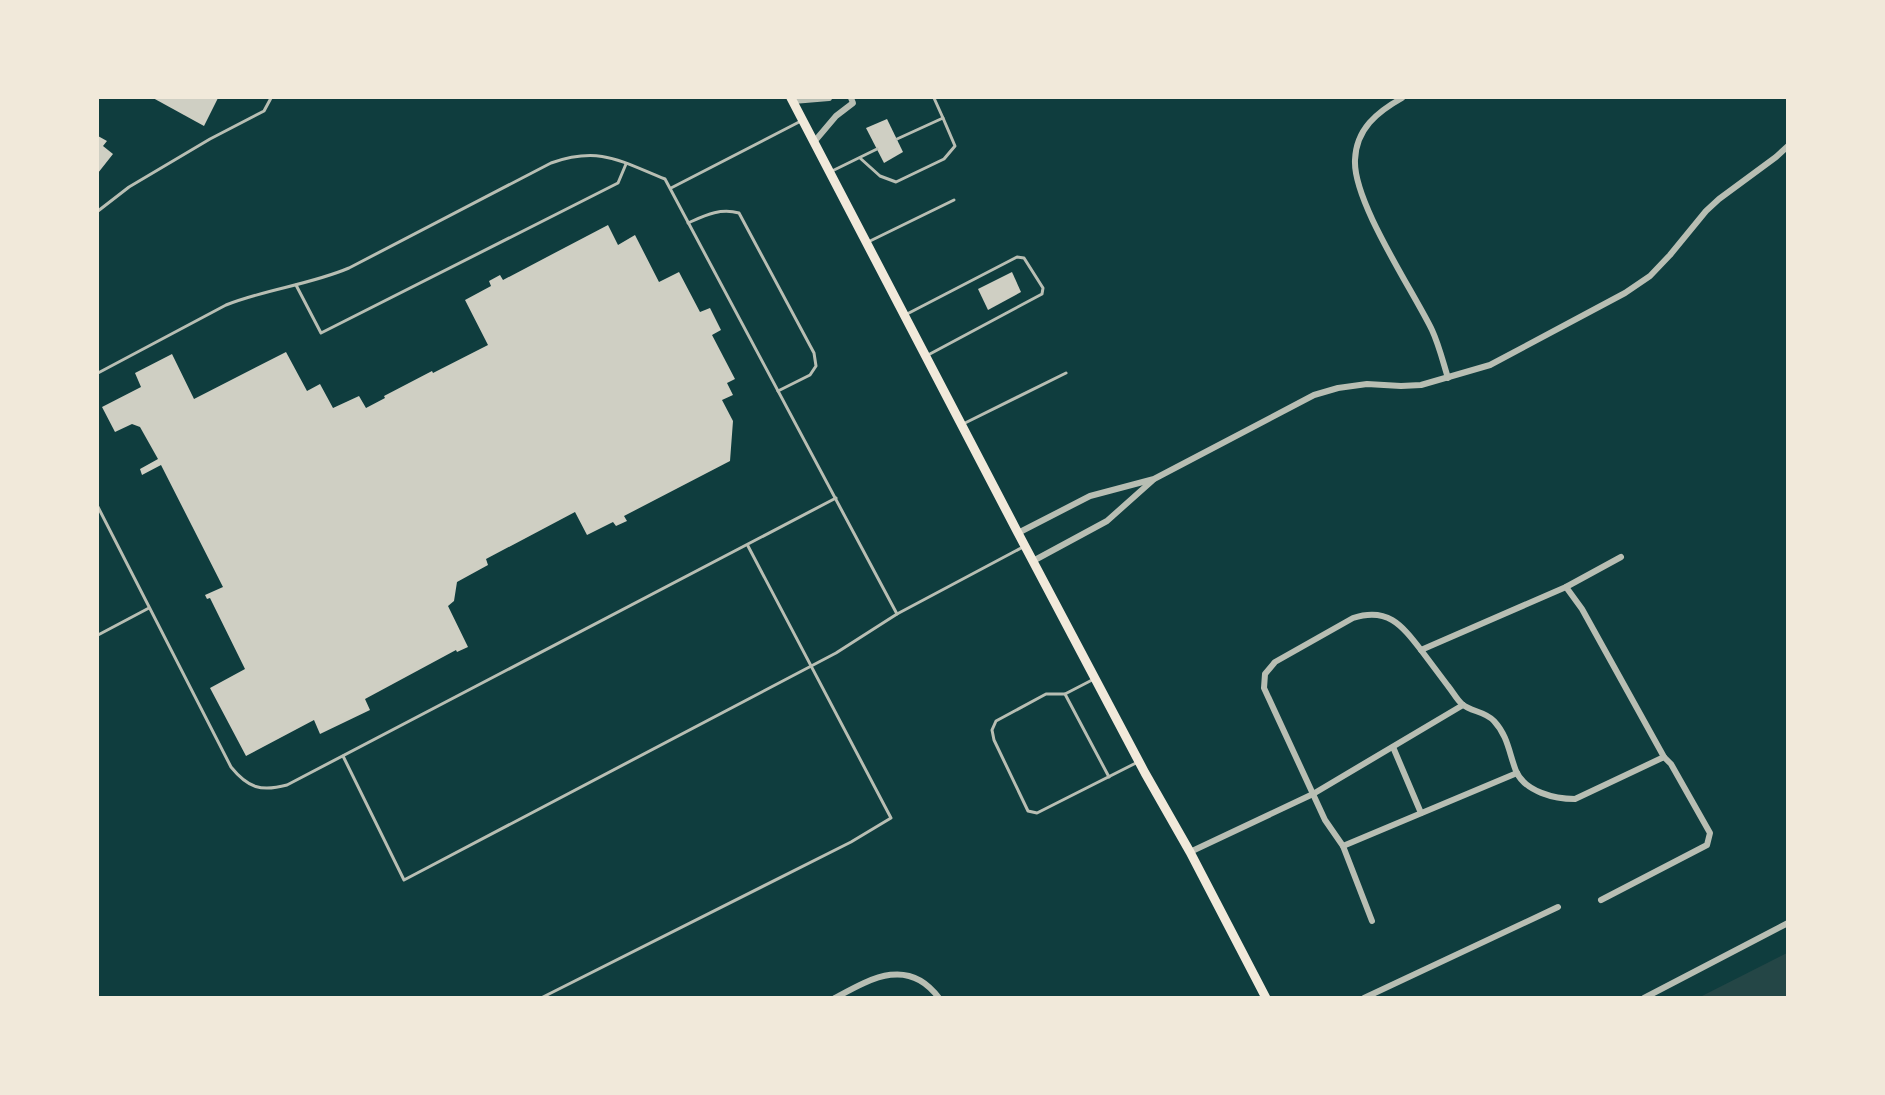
<svg xmlns="http://www.w3.org/2000/svg" width="1885" height="1095" font-family="Cabin,sans-serif">
<style>
.green{fill:#244646}
.building{fill:#cfcfc3}
.lines{fill:none;stroke-linecap:round;stroke-linejoin:round}
.service{stroke:#b8beb3;stroke-width:3}
.minor{stroke:#b8beb3;stroke-width:6}
.secondary{stroke:#f1e9da;stroke-width:9}
</style>
<rect width="100%" height="100%" fill="#0f3d3e"/>
<path class="green" d="M 1787,953 L 1787,997 L 1700,997 Z"/>
<g class="building">
<path d="M 153,98 L 218,98 L 204,126 Z"/>
<path d="M 887,119 L 903,152 L 884,163 L 866,128 Z"/>
<path d="M 98,136 L 107,141 L 103,146 L 113,154 L 98,173 Z"/>
<path d="M 608,225 L 618,245 L 635,235 L 659,282 L 679,272 L 700,312 L 710,308 L 721,330 L 712,335 L 735,379 L 727,383 L 733,395 L 722,400 L 733,421 L 730,461 L 624,516 L 627,521 L 616,526 L 613,522 L 587,535 L 575,512 L 486,559 L 488,565 L 457,582 L 454,601 L 448,606 L 468,647 L 457,652 L 456,650 L 365,699 L 370,710 L 320,734 L 314,720 L 246,756 L 210,688 L 245,669 L 210,598 L 207,599 L 205,595 L 223,587 L 161,465 L 142,475 L 140,469 L 158,459 L 140,427 L 132,424 L 115,432 L 102,407 L 141,387 L 135,373 L 172,354 L 194,399 L 286,352 L 307,391 L 320,384 L 333,408 L 359,396 L 366,408 L 385,398 L 384,396 L 432,371 L 433,373 L 488,345 L 465,300 L 491,286 L 489,281 L 500,275 L 503,280 Z"/>
<path d="M 1012,272 L 1021,292 L 988,310 L 978,289 Z"/>
</g>
<g class="lines">
<g class="service">
<path d="M 897,139 L 943,118 L 934,98"/>
<path d="M 860,158 L 880,176 L 896,182 L 944,159 L 955,146 L 943,118"/>
<path d="M 830,172 L 877,149"/>
<path d="M 671,188 L 801,121"/>
<path d="M 98,211 L 129,187 L 210,139 L 264,111 L 271,98"/>
<path d="M 688,223 C 706,215 720,208 739,213 L 814,353 L 816,366 L 810,375 L 778,391"/>
<path d="M 868,242 L 954,200"/>
<path d="M 296,285 L 321,333 L 618,183 L 626,164"/>
<path d="M 907,314 L 1017,257 L 1024,258 L 1043,288 L 1042,294 L 928,355"/>
<path d="M 98,373 L 226,305 C 266,289 309,285 349,268 L 551,163 C 600,146 620,161 665,179 L 897,614"/>
<path d="M 963,424 L 1066,373"/>
<path d="M 98,507 L 231,767 C 248,788 261,792 287,785 L 836,498"/>
<path d="M 98,635 L 149,608"/>
<path d="M 1094,679 L 1065,694 L 1046,694 L 996,721 L 992,730 L 994,740 L 1028,811 L 1037,813 L 1138,762"/>
<path d="M 1065,694 L 1109,777"/>
<path d="M 343,756 L 404,880 L 836,653 L 897,614 L 1023,547"/>
<path d="M 541,998 L 851,842 L 891,818 L 748,546"/>
</g>
<g class="minor">
<path d="M 1402,98 C 1377,112 1356,129 1355,160 C 1353,202 1412,289 1432,330 C 1439,345 1443,362 1448,378"/>
<path d="M 793,101 L 829,98"/>
<path d="M 814,142 L 836,116 L 853,103 L 851,98"/>
<path d="M 1018,533 L 1090,496 L 1154,479 L 1314,395 L 1338,388 L 1367,384 L 1401,386 L 1421,385 L 1490,365 L 1625,293 L 1650,276 L 1670,255 L 1706,211 L 1719,199 L 1776,157 L 1788,146"/>
<path d="M 1033,561 L 1107,521 L 1153,480"/>
<path d="M 1566,587 L 1582,609 L 1664,757"/>
<path d="M 1421,650 L 1566,587 L 1621,557"/>
<path d="M 1393,747 L 1421,813"/>
<path d="M 1343,846 L 1517,773"/>
<path d="M 1190,852 L 1313,794 L 1463,705"/>
<path d="M 1372,921 L 1343,846 L 1325,820 L 1264,688 L 1265,674 L 1275,662 L 1353,618 C 1387,607 1401,624 1421,650 C 1430,662 1439,674 1448,686 C 1453,692 1457,700 1462,704 C 1471,712 1485,711 1494,721 C 1508,736 1509,753 1516,771 C 1525,792 1555,799 1575,799 L 1664,757 L 1671,764 L 1710,833 L 1707,845 L 1601,900"/>
<path d="M 835,998 C 870,979 908,956 939,998"/>
<path d="M 1364,998 L 1558,907"/>
<path d="M 1644,998 L 1788,923"/>
</g>
<path class="secondary" d="M 791,98 L 1018,533 L 1145,773 L 1190,852 L 1266,998"/>
</g>
<rect width="1885" height="1095" fill="none" stroke="#f1e9da" stroke-width="198"/>
</svg>
